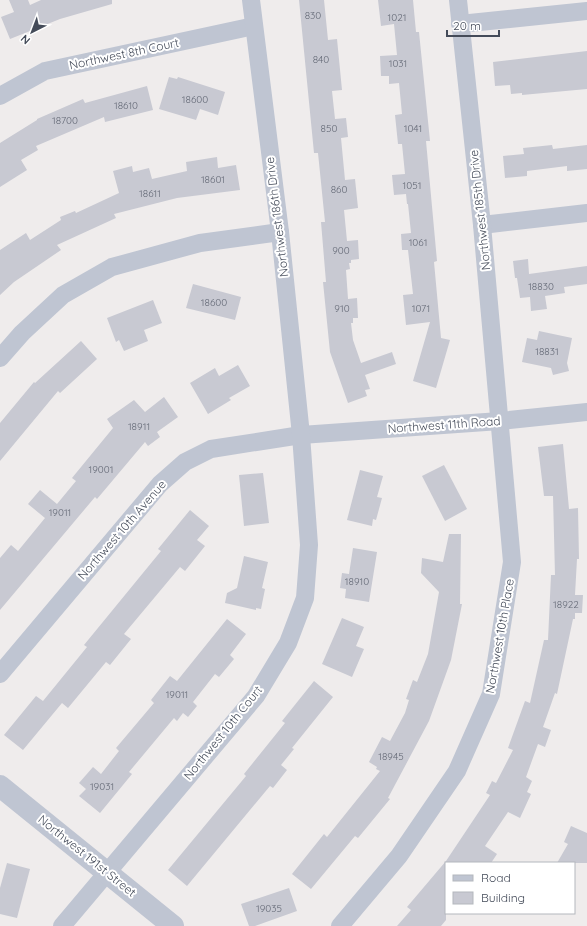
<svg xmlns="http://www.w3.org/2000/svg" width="587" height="926" font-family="Quicksand,sans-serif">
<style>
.building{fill:#c8c9d2}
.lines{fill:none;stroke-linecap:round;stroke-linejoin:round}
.minor{stroke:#bfc5d2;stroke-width:18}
.tertiary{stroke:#bfc5d2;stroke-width:22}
.labels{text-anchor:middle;stroke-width:4;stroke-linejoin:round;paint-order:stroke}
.number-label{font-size:10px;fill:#656a77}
.street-label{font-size:12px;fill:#444b59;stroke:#fff}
</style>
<rect width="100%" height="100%" fill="#efecec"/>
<g class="building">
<path d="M 9,0 L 28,0 L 30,5 L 41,0 L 112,0 L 112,4 L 60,19 L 10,39 L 1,17 L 14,12 Z"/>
<path d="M 299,0 L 324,0 L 328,40 L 337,39 L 342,90 L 332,91 L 335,119 L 346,118 L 348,137 L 341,138 L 345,180 L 355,179 L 358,208 L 344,210 L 347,241 L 358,240 L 359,259 L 351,260 L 351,263 L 349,263 L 350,269 L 346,270 L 348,299 L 357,298 L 358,318 L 353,318 L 353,323 L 351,323 L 353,340 L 361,363 L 392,352 L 396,364 L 365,375 L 370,389 L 365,390 L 367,396 L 348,403 L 330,352 L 323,282 L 326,282 L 321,222 L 325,222 L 318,153 L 314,153 Z"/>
<path d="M 378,0 L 413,0 L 416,32 L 419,32 L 430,141 L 426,141 L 437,261 L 434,262 L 441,338 L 450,340 L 436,388 L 413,381 L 430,322 L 406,325 L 403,295 L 413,294 L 408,250 L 402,250 L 401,234 L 411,233 L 408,204 L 407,204 L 406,194 L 394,195 L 392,175 L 405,174 L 402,144 L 398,144 L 395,115 L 402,114 L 399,83 L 389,84 L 389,76 L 381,76 L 380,56 L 397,55 L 394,24 L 381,26 Z"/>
<path d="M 587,51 L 587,89 L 522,95 L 522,93 L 511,94 L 510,85 L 495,86 L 493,62 Z"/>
<path d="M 169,77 L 177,79 L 178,77 L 225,92 L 218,115 L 200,109 L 196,120 L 159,109 Z"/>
<path d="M 147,86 L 153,110 L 105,122 L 104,117 L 36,146 L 38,150 L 21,160 L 27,170 L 0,187 L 0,143 L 37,120 L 37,119 L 83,99 L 85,103 Z"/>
<path d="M 552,145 L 553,149 L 587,145 L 587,169 L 567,171 L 567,166 L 527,171 L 527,176 L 505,178 L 503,156 L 524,154 L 523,148 Z"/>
<path d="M 217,157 L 218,168 L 236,165 L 240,190 L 177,198 L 114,214 L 116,218 L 57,245 L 61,250 L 14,282 L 0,295 L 0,250 L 26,233 L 30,240 L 61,220 L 60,217 L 75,211 L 76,213 L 119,193 L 113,171 L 132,166 L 133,172 L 149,168 L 152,179 L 187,171 L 186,162 Z"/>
<path d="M 528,259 L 529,274 L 587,266 L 587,284 L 564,287 L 565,293 L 545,296 L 547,309 L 531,311 L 530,297 L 520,298 L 517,278 L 515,278 L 513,261 Z"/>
<path d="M 193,284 L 241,297 L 235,320 L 186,308 Z"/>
<path d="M 153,300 L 162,323 L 144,330 L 148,341 L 124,351 L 119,340 L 116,342 L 107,318 Z"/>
<path d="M 539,331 L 572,338 L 567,363 L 569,371 L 553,375 L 551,368 L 522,362 L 527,338 L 537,340 Z"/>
<path d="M 81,341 L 97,359 L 60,393 L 58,391 L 0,461 L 0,423 L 34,382 L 35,383 Z"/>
<path d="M 238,365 L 250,386 L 229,398 L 231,400 L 208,414 L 190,383 L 215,368 L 219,376 Z"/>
<path d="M 164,397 L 178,417 L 157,432 L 160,437 L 148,446 L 145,442 L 97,499 L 95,497 L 0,610 L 0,558 L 11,545 L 18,551 L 45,518 L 28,504 L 40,490 L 57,504 L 76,481 L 72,478 L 113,428 L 107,419 L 134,400 L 145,412 Z"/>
<path d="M 563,444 L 569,509 L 578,508 L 579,559 L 577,559 L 575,595 L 583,595 L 582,613 L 575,613 L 575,619 L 573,619 L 557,694 L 555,693 L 543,727 L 551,730 L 545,747 L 538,744 L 526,777 L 532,781 L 527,792 L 531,794 L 520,818 L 508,812 L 485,846 L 497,854 L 491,863 L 446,863 L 446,920 L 441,926 L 397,926 L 411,910 L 407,907 L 446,861 L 490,795 L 486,793 L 492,781 L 496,783 L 513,750 L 508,748 L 525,701 L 530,703 L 544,640 L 548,640 L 551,575 L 555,575 L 553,496 L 544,496 L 538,447 Z"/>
<path d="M 444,465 L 467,509 L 445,521 L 422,476 Z"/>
<path d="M 360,470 L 383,476 L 377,497 L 382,498 L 376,520 L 373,519 L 372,526 L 347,520 Z"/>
<path d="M 263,473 L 269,523 L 244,526 L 239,475 Z"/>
<path d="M 190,510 L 209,526 L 197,540 L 205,546 L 185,571 L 180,567 L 124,634 L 131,639 L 110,665 L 106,662 L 68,708 L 62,703 L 23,750 L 4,735 L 36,696 L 43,701 L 87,647 L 84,645 L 161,551 L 158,549 Z"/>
<path d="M 449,534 L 461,534 L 460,604 L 462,604 L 451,660 L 429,721 L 388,798 L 390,799 L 358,838 L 355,836 L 311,889 L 292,874 L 324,834 L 327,837 L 380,771 L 376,769 L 377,767 L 369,762 L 382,737 L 390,741 L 405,713 L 409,700 L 406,699 L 413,680 L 417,682 L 428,654 L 439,592 L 421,573 L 422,558 L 443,562 Z"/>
<path d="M 353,548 L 377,552 L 369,602 L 345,598 L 346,589 L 340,588 L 342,573 L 349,574 Z"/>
<path d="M 244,556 L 268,562 L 262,588 L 265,589 L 261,609 L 256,608 L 256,610 L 225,603 L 227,593 L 237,588 Z"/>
<path d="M 342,618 L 364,627 L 356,646 L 364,649 L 352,677 L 322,664 Z"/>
<path d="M 227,619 L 246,634 L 230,655 L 234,659 L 219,677 L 215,674 L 193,702 L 197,706 L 188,717 L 183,713 L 177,721 L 174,718 L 129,772 L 132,774 L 100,813 L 79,796 L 86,789 L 79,783 L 93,767 L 101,774 L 119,751 L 116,748 L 154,703 L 151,700 L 170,676 L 177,681 Z"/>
<path d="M 314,681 L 333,697 L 292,748 L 294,749 L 281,765 L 287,770 L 273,788 L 270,786 L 187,886 L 168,870 L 246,776 L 244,774 L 285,723 L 282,721 Z"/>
<path d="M 571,826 L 587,833 L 587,863 L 557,863 L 568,844 L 564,842 Z"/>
<path d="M 7,863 L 30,869 L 17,918 L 0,914 L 0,888 Z"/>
<path d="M 289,888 L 297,911 L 255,926 L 249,926 L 241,904 Z"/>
</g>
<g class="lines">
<g class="minor">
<path d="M 460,24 L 587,11"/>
<path d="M 0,96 L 45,71 L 254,26"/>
<path d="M 482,225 L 587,213"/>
<path d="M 0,358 L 22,333 L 63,295 L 112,267 L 200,243 L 280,232"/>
<path d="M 0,674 L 160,484 L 185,462 L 211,449 L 301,435 L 500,421 L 587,412"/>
<path d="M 62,926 L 256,696 L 288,643 L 305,598 L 309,545 L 301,435 L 280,232 L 251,0"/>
<path d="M 340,926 L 399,856 L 457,771 L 491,694 L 512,562 L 482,225 L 458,0"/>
</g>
<path class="tertiary" d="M 0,786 L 173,926"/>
</g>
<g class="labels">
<g class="number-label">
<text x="313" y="19">830</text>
<text x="397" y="21">1021</text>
<text x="321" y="63">840</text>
<text x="398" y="67">1031</text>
<text x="195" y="103">18600</text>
<text x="126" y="109">18610</text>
<text x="65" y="124">18700</text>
<text x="329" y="132">850</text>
<text x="413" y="132">1041</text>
<text x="213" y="183">18601</text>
<text x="412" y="189">1051</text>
<text x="339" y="193">860</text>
<text x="150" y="197">18611</text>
<text x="418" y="246">1061</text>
<text x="341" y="254">900</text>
<text x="541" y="290">18830</text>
<text x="214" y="306">18600</text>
<text x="342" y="312">910</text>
<text x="421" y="312">1071</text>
<text x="547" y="355">18831</text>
<text x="139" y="430">18911</text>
<text x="101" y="473">19001</text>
<text x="60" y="516">19011</text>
<text x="357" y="585">18910</text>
<text x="566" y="608">18922</text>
<text x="177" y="698">19011</text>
<text x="391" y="760">18945</text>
<text x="102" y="790">19031</text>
<text x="269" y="912">19035</text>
</g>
<g class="street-label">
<text transform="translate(124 54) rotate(-12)" y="4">Northwest 8th Court</text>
<text transform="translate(480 210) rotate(-96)" y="4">Northwest 185th Drive</text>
<text transform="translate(277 217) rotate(-97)" y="4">Northwest 186th Drive</text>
<text transform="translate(444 425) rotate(-4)" y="4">Northwest 11th Road</text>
<text transform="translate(122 530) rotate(-49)" y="4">Northwest 10th Avenue</text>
<text transform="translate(500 636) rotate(-80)" y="4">Northwest 10th Place</text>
<text transform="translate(223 733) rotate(-51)" y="4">Northwest 10th Court</text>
<text transform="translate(87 856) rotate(39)" y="4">Northwest 191st Street</text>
</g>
</g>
<rect x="445" y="862" width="130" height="52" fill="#ffffff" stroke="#b4b7bd"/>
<rect x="453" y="875" width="20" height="6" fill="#bfc5d2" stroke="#b4b7bd"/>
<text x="481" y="882" font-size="12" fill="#444b59">Road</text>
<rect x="453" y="892" width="20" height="12" fill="#c8c9d2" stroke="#b4b7bd"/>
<text x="481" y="902" font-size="12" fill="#444b59">Building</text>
<g transform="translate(32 32) rotate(222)" stroke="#ffffff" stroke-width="3" paint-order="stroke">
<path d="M0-3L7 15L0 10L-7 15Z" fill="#444b59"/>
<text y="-6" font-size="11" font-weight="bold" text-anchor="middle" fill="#444b59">N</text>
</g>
<path d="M447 30v6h52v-6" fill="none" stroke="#444b59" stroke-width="2"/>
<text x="453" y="30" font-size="12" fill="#444b59" stroke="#ffffff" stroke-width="3" paint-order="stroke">20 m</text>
</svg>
